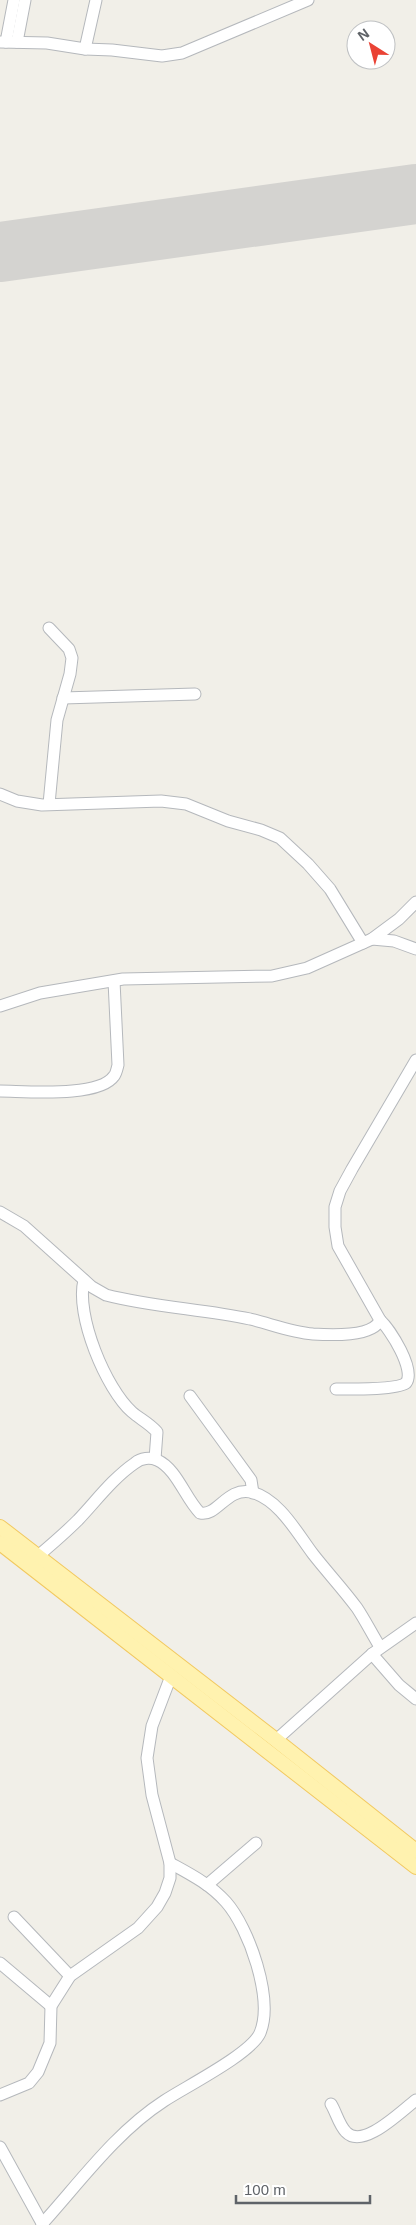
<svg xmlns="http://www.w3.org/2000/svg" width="416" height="2225" font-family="Helvetica,sans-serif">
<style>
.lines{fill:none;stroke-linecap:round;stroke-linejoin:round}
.runway{stroke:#d4d3d0;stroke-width:60}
.minor-casing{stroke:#b5b8bc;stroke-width:13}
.major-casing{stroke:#f2c960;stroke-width:16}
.minor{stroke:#fff;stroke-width:11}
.major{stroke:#fff2af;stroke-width:14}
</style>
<rect width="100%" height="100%" fill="#f1efe8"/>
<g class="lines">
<path class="runway" d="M 0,252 L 416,194"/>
<defs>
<g id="minor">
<path d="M 0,42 L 47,43 L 85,49 L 112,50 L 162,56 L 182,53 L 308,0"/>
<path d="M 6,42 L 14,0"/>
<path d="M 17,42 L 25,0"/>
<path d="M 85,49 L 96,0"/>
<path d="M 63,698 L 195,694"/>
<path d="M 0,794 L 17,801 L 42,805 L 161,801 L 186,804 L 228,821 L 261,830 L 280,838 L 308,864 L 330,889 L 363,943"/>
<path d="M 49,804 L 57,720 L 70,674 L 72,658 L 69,649 L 49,628"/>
<path d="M 372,939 L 394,941 L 416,949"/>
<path d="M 0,1006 L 40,993 L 123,979 L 272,976 L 307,968 L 372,939 L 399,919 L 416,902"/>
<path d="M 0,1091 C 25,1091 99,1098 114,1076 C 116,1074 117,1069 118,1065 L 114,981"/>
<path d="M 0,1212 L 24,1226 L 92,1287 L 106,1295 C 153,1307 202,1309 250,1319 C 271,1324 291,1332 313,1334 C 330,1335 373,1337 380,1320 L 338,1246 L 335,1227 L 335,1207 L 340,1191 L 352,1169 L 416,1060"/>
<path d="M 84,1280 C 75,1315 106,1389 132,1412 C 140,1419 149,1423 157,1432 L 155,1459"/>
<path d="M 336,1389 C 350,1389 396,1390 406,1383 C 416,1370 390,1329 380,1320"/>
<path d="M 190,1396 L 251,1480 L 253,1493"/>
<path d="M 38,1556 C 51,1545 65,1533 78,1520 C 96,1501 113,1478 135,1463 C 141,1458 150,1457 157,1460 C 177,1469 185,1498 200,1513 C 217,1517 227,1487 251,1492 C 279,1499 297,1533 313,1554 C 327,1572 343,1589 357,1608 C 365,1620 372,1634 380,1647"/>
<path d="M 372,1654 L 399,1685 L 416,1699"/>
<path d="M 276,1740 L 372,1654 L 416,1623"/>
<path d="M 207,1885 L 256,1843"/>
<path d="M 14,1917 L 70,1976"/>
<path d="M 0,1963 L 51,2006"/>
<path d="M 0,2095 L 29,2083 L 38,2072 L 50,2043 L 51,2006 L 70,1976 L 138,1928 L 157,1907 L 165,1893 L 170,1878 L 170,1863 L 152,1795 L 147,1758 L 152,1726 L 171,1676"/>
<path d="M 331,2104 C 336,2112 339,2125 346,2132 C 363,2150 401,2111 416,2100"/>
<path d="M 0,2147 L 43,2225"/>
<path d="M 42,2224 C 80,2182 116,2132 164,2101 C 185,2087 251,2054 260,2033 C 274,1999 249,1928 226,1902 C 210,1884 190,1874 170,1863"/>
</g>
<g id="major">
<path d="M 0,1527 L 276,1740 L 416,1851"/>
<path d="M 0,1543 L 416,1867"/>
</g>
</defs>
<use href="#minor" class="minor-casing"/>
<use href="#major" class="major-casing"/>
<use href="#minor" class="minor"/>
<use href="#major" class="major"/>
</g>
<g transform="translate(371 45) rotate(324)"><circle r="24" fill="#ffffff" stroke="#bfc1c3"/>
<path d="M0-4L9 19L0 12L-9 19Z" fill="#ea4335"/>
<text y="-8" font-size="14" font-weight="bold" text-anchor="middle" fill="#5f6368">N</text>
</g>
<path d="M236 2195v8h134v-8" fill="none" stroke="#5f6368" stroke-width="2.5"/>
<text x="244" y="2195" font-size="15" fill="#5f6368" stroke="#ffffff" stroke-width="4" paint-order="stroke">100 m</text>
</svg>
